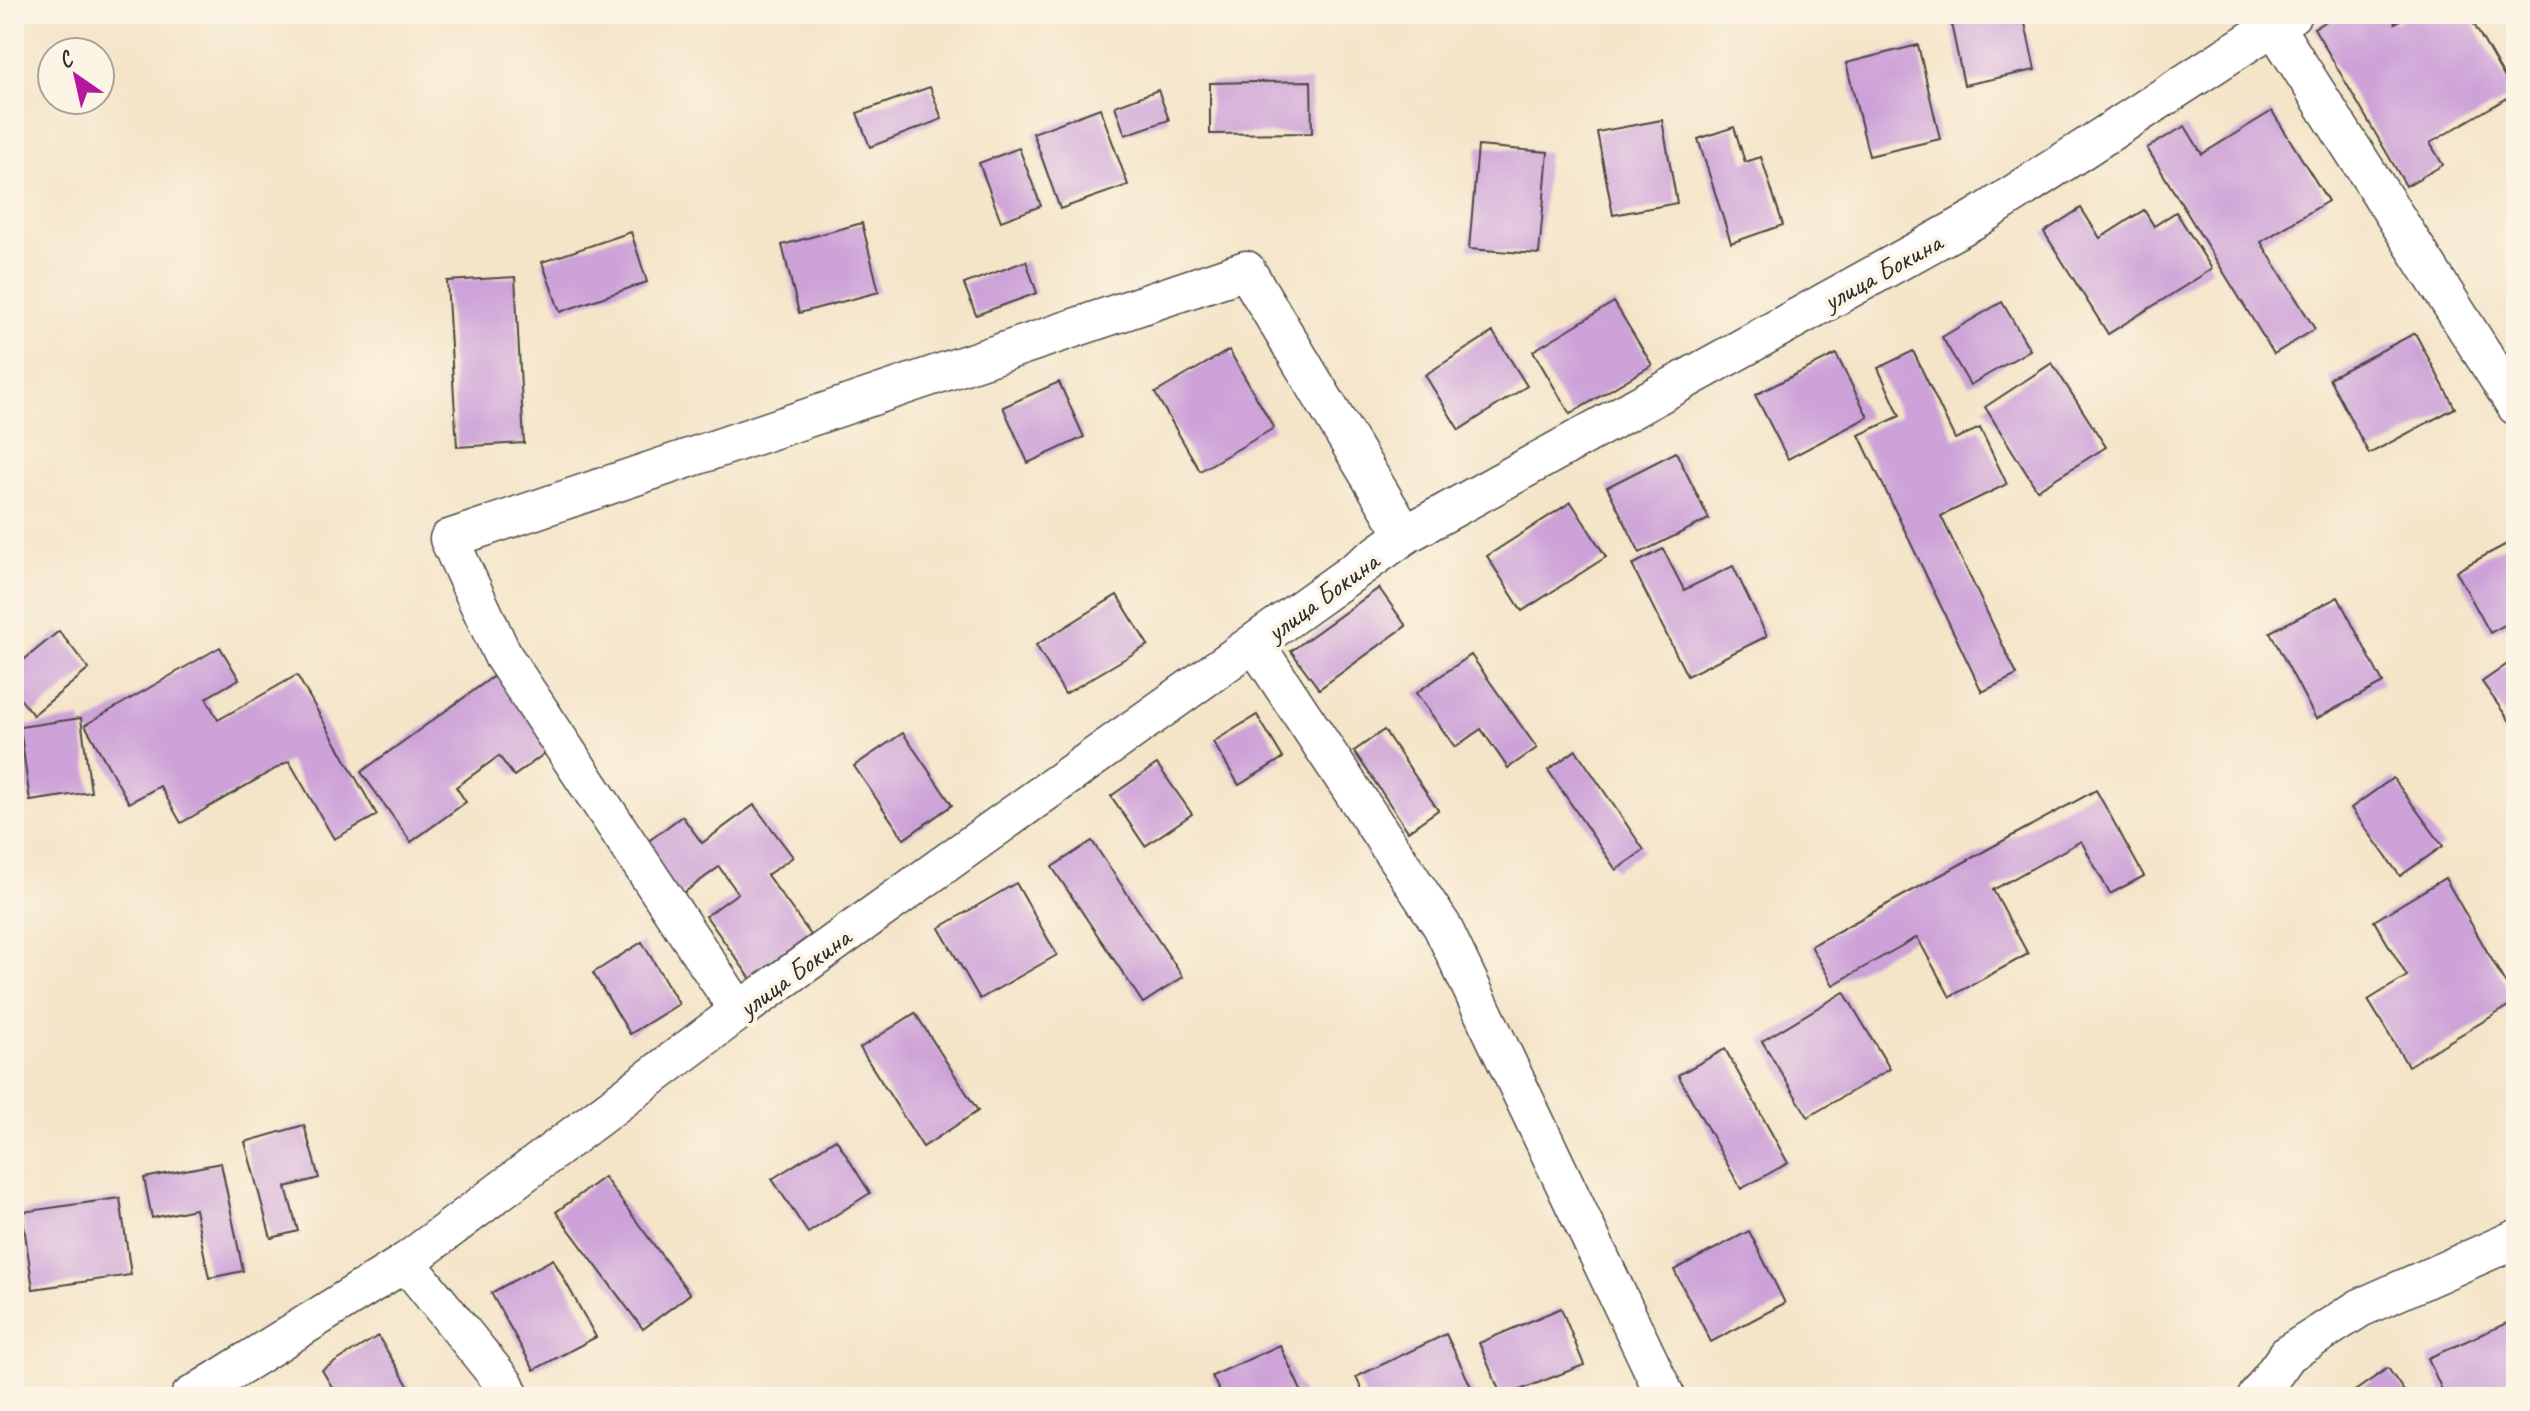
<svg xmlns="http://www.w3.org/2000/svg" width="2530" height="1411" font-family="Caveat,sans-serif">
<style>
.building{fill:#cda2d8}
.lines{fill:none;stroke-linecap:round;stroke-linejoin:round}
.street-casing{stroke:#494743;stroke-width:41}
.street{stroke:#fff;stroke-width:38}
.labels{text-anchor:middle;stroke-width:8;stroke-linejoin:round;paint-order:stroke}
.street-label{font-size:28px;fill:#2b2b2b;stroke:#fcf5e5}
</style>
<rect width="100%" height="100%" fill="#fcf5e5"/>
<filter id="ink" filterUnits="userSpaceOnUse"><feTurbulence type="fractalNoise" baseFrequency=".0125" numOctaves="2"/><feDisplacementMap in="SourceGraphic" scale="16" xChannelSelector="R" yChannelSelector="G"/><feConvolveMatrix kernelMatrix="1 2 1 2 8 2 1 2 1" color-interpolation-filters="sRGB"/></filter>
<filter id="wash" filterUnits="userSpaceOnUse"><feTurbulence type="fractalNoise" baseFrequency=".006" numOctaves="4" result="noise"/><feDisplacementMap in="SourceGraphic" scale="32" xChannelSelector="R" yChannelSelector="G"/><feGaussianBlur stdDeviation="1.8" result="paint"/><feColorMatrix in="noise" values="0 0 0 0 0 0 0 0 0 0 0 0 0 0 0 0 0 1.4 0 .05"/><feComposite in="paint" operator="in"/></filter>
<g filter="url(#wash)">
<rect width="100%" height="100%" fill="#f4e4c8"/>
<g id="blocks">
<g class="building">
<path d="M 1922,14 L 1944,14 L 1944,15 L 1923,20 Z"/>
<path d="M 1949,14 L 2023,14 L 2035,70 L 1964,85 Z"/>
<path d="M 2339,14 L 2390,14 L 2395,23 L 2410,14 L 2468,14 L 2514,94 L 2430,143 L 2443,165 L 2406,186 L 2314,28 Z"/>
<path d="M 1918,45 L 1940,139 L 1869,156 L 1846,63 Z"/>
<path d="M 1311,81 L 1312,133 L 1210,134 L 1210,83 Z"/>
<path d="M 930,87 L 942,119 L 870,147 L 857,113 Z"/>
<path d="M 1158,90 L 1169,120 L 1125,135 L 1115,106 Z"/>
<path d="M 1100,108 L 1128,185 L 1060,209 L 1033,133 Z"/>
<path d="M 2272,111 L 2328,201 L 2261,242 L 2315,329 L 2274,354 L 2147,148 L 2185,126 L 2202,154 Z"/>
<path d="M 1662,120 L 1677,203 L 1613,215 L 1597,132 Z"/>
<path d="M 1734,127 L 1745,162 L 1761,157 L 1783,225 L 1731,243 L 1698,139 Z"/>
<path d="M 1478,146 L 1548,152 L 1539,254 L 1469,249 Z"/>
<path d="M 1019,148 L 1041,206 L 1001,221 L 979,163 Z"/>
<path d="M 2081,208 L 2100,238 L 2144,210 L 2154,226 L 2176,212 L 2212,269 L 2108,334 L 2044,232 Z"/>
<path d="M 862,223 L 879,292 L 799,313 L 782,245 Z"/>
<path d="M 631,232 L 647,282 L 560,312 L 542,262 Z"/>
<path d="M 1026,261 L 1037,293 L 976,315 L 964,284 Z"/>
<path d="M 515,277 L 524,443 L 457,447 L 447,281 Z"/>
<path d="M 1614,302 L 1652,365 L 1570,414 L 1533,351 Z"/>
<path d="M 2002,302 L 2030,350 L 1970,385 L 1942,337 Z"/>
<path d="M 1493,332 L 1527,386 L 1459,430 L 1425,375 Z"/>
<path d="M 2415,333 L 2455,408 L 2369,454 L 2329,378 Z"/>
<path d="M 1229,350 L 1274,428 L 1200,471 L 1155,393 Z"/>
<path d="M 1913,351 L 1955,439 L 1980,428 L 2007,484 L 1941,516 L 2017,675 L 1982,692 L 1859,435 L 1900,416 L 1878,368 Z"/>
<path d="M 1836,354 L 1868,417 L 1788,459 L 1755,395 Z"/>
<path d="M 2052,363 L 2106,447 L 2037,490 L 1985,407 Z"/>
<path d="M 1059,382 L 1084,437 L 1028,463 L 1003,407 Z"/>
<path d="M 1676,452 L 1709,519 L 1640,553 L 1607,487 Z"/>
<path d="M 1571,502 L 1606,557 L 1522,611 L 1487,556 Z"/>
<path d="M 2516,539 L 2516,619 L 2490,633 L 2456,571 Z"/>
<path d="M 1663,549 L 1684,590 L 1733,566 L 1767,636 L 1687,676 L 1632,565 Z"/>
<path d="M 1379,588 L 1406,626 L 1319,689 L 1291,651 Z"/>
<path d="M 1117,595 L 1148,645 L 1065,694 L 1036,645 Z"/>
<path d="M 2338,597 L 2383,683 L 2316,719 L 2270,632 Z"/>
<path d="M 59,631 L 89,669 L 33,715 L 14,691 L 14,668 Z"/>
<path d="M 220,647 L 239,679 L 206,698 L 218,720 L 297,675 L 377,815 L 334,839 L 289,761 L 181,823 L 160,786 L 129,803 L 85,725 Z"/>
<path d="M 1471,655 L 1537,748 L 1508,768 L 1481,729 L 1455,747 L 1416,693 Z"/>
<path d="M 2516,658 L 2516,730 L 2482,682 Z"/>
<path d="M 498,673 L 552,748 L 514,776 L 499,756 L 456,787 L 466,802 L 411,842 L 361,772 Z"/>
<path d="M 1257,715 L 1283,758 L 1239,785 L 1213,742 Z"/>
<path d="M 81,718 L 91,792 L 30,801 L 20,727 Z"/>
<path d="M 1384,730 L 1438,810 L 1408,831 L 1354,751 Z"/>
<path d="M 903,733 L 952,805 L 904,839 L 854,766 Z"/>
<path d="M 1576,750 L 1644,850 L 1616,870 L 1548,770 Z"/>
<path d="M 1157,764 L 1192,814 L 1145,846 L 1111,796 Z"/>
<path d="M 2393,778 L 2443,846 L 2400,876 L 2351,808 Z"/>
<path d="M 2096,790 L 2144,876 L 2110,894 L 2081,841 L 1993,890 L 2028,954 L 1950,997 L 1917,937 L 1833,985 L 1811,946 Z"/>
<path d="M 754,805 L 793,857 L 767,875 L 811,935 L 751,979 L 706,916 L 738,893 L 719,867 L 678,897 L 642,846 L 682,816 L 702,843 Z"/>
<path d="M 1092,841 L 1183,977 L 1143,1003 L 1052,867 Z"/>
<path d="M 2445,878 L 2516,1002 L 2408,1066 L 2368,1000 L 2407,976 L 2374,921 Z"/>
<path d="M 1016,883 L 1057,955 L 980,999 L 939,928 Z"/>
<path d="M 642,942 L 679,1004 L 630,1034 L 593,973 Z"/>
<path d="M 1844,992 L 1890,1069 L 1808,1117 L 1762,1041 Z"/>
<path d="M 915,1013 L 978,1111 L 923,1147 L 860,1048 Z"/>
<path d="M 1725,1049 L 1788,1163 L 1741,1189 L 1678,1075 Z"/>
<path d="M 304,1125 L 319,1178 L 286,1187 L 298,1231 L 271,1238 L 245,1142 Z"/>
<path d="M 836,1139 L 870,1193 L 808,1233 L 772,1179 Z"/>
<path d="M 221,1163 L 243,1271 L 209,1278 L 195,1209 L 152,1218 L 144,1178 Z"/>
<path d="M 604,1177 L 690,1294 L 643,1329 L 556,1212 Z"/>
<path d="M 120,1198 L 131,1275 L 33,1289 L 22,1212 Z"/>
<path d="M 1749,1231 L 1785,1303 L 1711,1342 L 1674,1270 Z"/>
<path d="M 553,1259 L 596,1337 L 534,1370 L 491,1293 Z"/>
<path d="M 1561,1308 L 1584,1365 L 1502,1397 L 1479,1343 Z"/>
<path d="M 2509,1322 L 2516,1338 L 2516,1397 L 2445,1397 L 2428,1358 Z"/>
<path d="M 1446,1334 L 1476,1397 L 1365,1397 L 1356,1377 Z"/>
<path d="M 378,1336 L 415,1397 L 338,1397 L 322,1370 Z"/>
<path d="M 1280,1345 L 1304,1397 L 1222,1397 L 1212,1376 Z"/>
<path d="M 2388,1368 L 2408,1397 L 2355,1397 L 2352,1393 Z"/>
</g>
</g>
</g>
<g filter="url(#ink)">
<use href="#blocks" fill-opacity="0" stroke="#494743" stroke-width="2"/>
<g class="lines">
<defs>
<g id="street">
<path d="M 2274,26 L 2516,406"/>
<path d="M 1255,644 L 1442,926 L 1666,1397"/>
<path d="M 739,1011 L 503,656 L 449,539 L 1246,270 L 1405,535"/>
<path d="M 406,1262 L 505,1385 L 510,1397"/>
<path d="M 190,1397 L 406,1262 L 739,1011 L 1405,535 L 1977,218 L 2292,14"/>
<path d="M 2257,1397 L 2288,1354 L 2360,1308 L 2516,1239"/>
</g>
</defs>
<use href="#street" class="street-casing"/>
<use href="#street" class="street"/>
</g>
</g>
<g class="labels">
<g class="street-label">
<text transform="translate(1882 271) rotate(-29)" y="10">улица Бокина</text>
<text transform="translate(1322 596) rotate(-36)" y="10">улица Бокина</text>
<text transform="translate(794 972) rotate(-36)" y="10">улица Бокина</text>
</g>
</g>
<rect width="2530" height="1411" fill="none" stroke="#fcf5e5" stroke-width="48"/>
<g transform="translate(76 76) rotate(326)"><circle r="38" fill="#fcf5e5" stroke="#a8a49b" stroke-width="2"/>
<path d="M0-6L14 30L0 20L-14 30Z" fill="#b5179e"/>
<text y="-12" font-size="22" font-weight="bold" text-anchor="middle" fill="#2b2b2b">С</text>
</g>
</svg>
